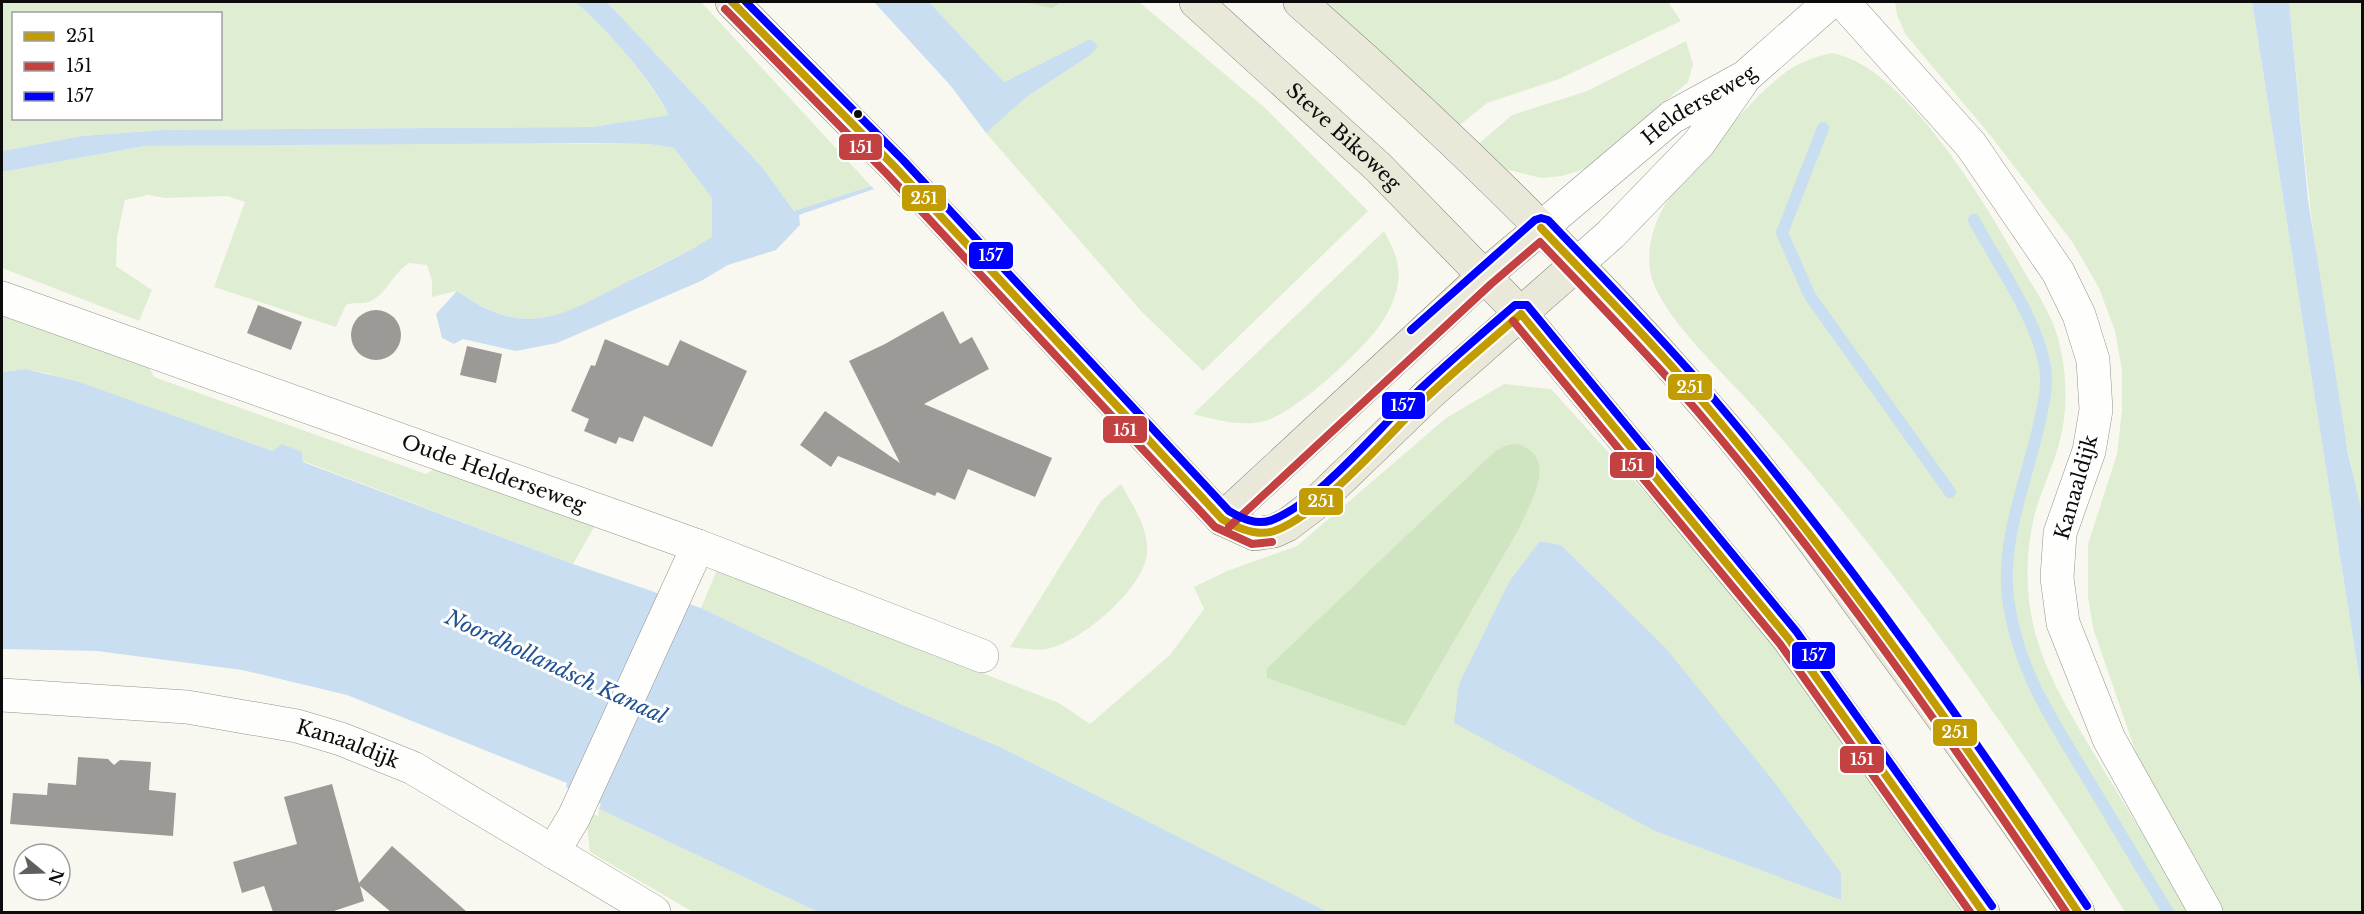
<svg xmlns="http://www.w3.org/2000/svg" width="2364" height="914" font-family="'Libre Baskerville',serif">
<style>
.green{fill:#dfeed2;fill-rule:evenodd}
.forest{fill:#cfe4c0}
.water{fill:#c9def1}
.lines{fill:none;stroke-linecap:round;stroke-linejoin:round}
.stream{stroke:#c9def1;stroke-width:12}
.building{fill:#9c9a96}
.minor-casing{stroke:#93928f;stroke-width:34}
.major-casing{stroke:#80807c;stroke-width:34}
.minor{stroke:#fefefd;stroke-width:33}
.major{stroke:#eae8d9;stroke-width:33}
.bus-1-casing{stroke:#fff;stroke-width:12}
.bus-2-casing{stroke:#fff;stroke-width:12}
.bus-3-casing{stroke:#fff;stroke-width:12}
.bus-1{stroke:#c29c03;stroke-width:8}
.bus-2{stroke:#c34141;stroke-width:8}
.bus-3{stroke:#00f;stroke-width:8}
.bus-dot{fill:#0c0c0c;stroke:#fff;stroke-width:2}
.labels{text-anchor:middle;stroke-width:6;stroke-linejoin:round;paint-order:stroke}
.street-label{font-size:20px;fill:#0c0c0c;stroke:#fff}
.water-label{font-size:21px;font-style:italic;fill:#205293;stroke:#fff}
.line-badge{stroke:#fff;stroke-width:2}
.badge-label{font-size:16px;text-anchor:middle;font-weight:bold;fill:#fff}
</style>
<rect width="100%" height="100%" fill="#f9f8f0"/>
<g class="green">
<path d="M 2,2 L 575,2 C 612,31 644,75 670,115 L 592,127 L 161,130 L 82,136 L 2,151 ZM 14,14 L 220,14 L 220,118 L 14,118 Z"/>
<path d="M 607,2 L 701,2 L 871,186 L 794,211 L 762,167 Z"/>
<path d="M 929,2 L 1022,2 L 1052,7 L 1062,2 L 1139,2 L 1264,107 L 1368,211 L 1203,371 L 1142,312 L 986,133 L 1028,96 L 1089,56 L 1090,39 L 1004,82 Z"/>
<path d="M 1322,2 L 1668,2 L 1681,21 L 1559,79 L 1487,103 L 1460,125 Z"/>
<path d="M 1895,2 L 2252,2 L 2362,695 L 2362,912 L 2222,912 L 2137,756 L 2093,628 L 2088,597 L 2088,544 L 2117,454 L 2122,410 L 2122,371 L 2115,331 L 2099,288 L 2073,243 L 1990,135 L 1906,35 L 1897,15 Z"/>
<path d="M 2289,2 L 2362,2 L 2362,512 C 2321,345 2306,172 2289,2 Z"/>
<path d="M 1686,41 L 1693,64 L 1688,82 L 1587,168 L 1562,176 L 1541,178 L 1501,168 L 1476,146 L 1512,115 L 1587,91 Z"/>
<path d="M 1831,53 C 1905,64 1990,211 2025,273 C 2034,288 2045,304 2052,321 C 2063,347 2067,380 2065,409 C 2063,442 2050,470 2039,500 C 2026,538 2024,584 2033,624 C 2045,676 2075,721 2102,767 C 2131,815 2161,864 2190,912 L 2125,912 C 2015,735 1892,562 1753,406 C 1723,372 1658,314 1650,271 C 1647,251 1652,230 1661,212 C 1670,194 1685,179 1698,164 C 1726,132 1755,94 1790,69 C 1803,61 1816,57 1831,53 Z"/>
<path d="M 494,143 L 649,144 L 674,148 L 712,198 L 713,237 C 688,253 661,263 635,278 C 567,315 527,341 457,291 L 432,297 L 432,281 L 427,265 L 409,263 C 393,273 385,296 369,302 C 362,304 353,302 346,305 L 336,327 L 214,287 L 245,202 L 227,196 L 165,198 L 148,195 L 125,200 L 117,237 L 116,266 L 152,290 L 139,321 L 2,268 L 2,172 L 145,146 Z"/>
<path d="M 1384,231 C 1393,249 1401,262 1398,283 C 1396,297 1389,312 1380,325 C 1363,350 1294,414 1265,421 C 1239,427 1217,420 1193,414 Z"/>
<path d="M 2,315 L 146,362 L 154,377 L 426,474 L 441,465 L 597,522 L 573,564 L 303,461 L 302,452 L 274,451 L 46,373 L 26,369 L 2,372 Z"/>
<path d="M 1504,384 L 1551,389 L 1757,616 L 1966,912 L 1328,912 L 1002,748 L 905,706 L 701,608 L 717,570 L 1059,703 L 1090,724 L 1170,655 L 1204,609 L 1194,587 L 1227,571 L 1297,546 L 1446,418 ZM 1495,451 L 1530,501 L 1519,529 L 1405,726 L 1267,668 ZM 1540,541 L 1561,545 L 1664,646 L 1841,899 L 1655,831 L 1455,723 Z"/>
<path d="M 1121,484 C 1132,504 1148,527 1147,551 C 1147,587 1080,643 1047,649 C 1036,651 1021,648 1010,647 L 1101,501 Z"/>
<path d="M 599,809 L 818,912 L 693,912 L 590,852 L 587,826 L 593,814 L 598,816 Z"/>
</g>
<g class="forest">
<path d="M 1022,2 L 1062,2 L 1052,8 Z"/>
<path d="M 1518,444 C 1560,458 1530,501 1519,529 L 1405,726 L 1267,678 L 1267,668 L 1495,451 L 1507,445 Z"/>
</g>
<g class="water">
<path d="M 575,2 L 607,2 L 762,167 L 794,211 L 871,186 L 874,189 L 799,215 L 800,225 L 776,250 L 728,265 L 701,281 L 557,343 L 516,351 L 463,339 L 454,344 L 442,338 L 436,314 L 457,291 C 531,344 568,311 639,276 C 664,263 689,252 712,237 L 712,198 L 674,148 L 649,144 L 585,143 L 145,146 L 2,172 L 2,151 L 82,136 L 161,130 L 592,127 L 669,115 C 651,80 606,27 575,2 Z"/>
<path d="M 874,2 L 929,2 L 1004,82 L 1090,39 L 1098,46 L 1089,56 L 1028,96 L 986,133 L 950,85 Z"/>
<path d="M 2252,2 L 2289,2 L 2308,200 L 2348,453 L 2362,512 L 2362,695 Z"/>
<path d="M 26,369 L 79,382 L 273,451 L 282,444 L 302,452 L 303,462 L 573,564 L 701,608 L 905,706 L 1002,748 L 1328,912 L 818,912 L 599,809 L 601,804 L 566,787 L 567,783 L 347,695 L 242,670 L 97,651 L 2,649 L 2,372 Z"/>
<path d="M 1540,541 L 1561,545 L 1664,646 L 1775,783 L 1841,873 L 1841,900 L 1655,831 L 1454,723 L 1459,684 L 1509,582 Z"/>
</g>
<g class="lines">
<g class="stream">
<path d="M 1823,128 L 1782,233 L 1810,296 L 1950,492"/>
<path d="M 1974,220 C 1997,264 2037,318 2045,367 C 2048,387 2043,406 2039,425 C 2026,483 2001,538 2008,599 C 2018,670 2050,716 2086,776 C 2113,821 2140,867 2168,912"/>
</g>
</g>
<g class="building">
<path d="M 258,305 L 302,322 L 291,350 L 247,333 Z"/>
<circle cx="376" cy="335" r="25"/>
<path d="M 943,311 L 960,344 L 972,337 L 989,369 L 924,404 L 1052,458 L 1035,497 L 968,469 L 955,500 L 937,492 L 935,496 L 838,456 L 831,467 L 800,445 L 825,411 L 900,463 L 849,361 L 885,344 Z"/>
<path d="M 605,339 L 668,366 L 680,340 L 747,371 L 712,447 L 644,416 L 633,442 L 619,437 L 616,444 L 584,431 L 589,419 L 571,411 L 591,365 L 595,366 Z"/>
<path d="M 467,346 L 502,354 L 496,383 L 460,375 Z"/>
<path d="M 78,757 L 108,759 L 114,765 L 120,760 L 151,762 L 149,790 L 176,793 L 173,836 L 10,824 L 13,793 L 47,795 L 48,783 L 76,785 Z"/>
<path d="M 332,784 L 359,883 L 392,846 L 467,912 L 391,912 L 360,886 L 364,901 L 331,912 L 273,912 L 264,886 L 242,893 L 233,862 L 297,844 L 284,797 Z"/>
</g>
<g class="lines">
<defs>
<g id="minor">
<path d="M 1843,2 L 1971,145 L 2058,272 L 2079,315 L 2093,360 L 2096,410 L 2089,451 L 2060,533 L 2057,578 L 2063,623 L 2109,739 L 2206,912"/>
<path id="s1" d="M 1541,228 L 1672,117 L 1745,77 L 1830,2"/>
<path d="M 1576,265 L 1611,234 L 1699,143 L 1741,83"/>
<path id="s2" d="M 2,298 L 698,546 L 982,656"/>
<path id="s3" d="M 2,695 L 187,707 L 297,726 L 341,739 L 413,768 L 654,912"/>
<path d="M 553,852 L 574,817 L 698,546"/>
</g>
<g id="major">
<path d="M 732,2 L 895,167 L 1222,519 L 1255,534 L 1274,531 L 1287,525 L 1316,503 L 1429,394 L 1576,265"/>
<path id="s4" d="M 1196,2 L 1378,167 L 1521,314 L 1788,638 L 1983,912"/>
<path d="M 1300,2 C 1451,134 1596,275 1726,429 C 1784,498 1837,573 1890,646 C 1955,734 2018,822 2078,912"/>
<path d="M 1222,519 L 1484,276 L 1541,228"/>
</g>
</defs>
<use href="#minor" class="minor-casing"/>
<use href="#major" class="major-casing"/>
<use href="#minor" class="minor"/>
<use href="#major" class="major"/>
<defs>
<g id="bus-1">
<path d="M 732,2 L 895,167 L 1222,519 C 1237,528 1256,537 1274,531 C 1319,516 1389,434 1425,399 C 1456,369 1489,342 1521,314"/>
<path d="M 1541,228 C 1597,287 1655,345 1708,408 C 1842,567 1962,739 2078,912"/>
<path d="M 1521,314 L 1788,638 L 1983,912"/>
</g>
<g id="bus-2">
<path d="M 725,9 L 887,174 L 1215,527 L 1252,544 L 1272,542"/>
<path d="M 1513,321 L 1780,644 L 1970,912"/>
<path d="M 1229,527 L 1491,284 L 1540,242 C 1593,298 1647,353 1698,412 C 1832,569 1951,741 2066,912"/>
</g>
<g id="bus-3">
<path d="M 746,2 L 903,160 L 1229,511 C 1241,518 1257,526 1272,520 C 1316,503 1371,437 1406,403 C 1440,369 1478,337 1515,305 L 1527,305 L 1796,631 L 1992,906"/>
<path d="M 1411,330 L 1535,220 L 1541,218 L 1548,220 C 1604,279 1661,337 1714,399 C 1850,559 1970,732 2087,906"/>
</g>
</defs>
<use href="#bus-1" class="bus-1-casing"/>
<use href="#bus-2" class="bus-2-casing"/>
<use href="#bus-3" class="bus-3-casing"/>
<use href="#bus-1" class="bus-1"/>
<use href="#bus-2" class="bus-2"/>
<use href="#bus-3" class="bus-3"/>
</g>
<circle class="bus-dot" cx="858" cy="114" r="5"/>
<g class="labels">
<g class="street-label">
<text dy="7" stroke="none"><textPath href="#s1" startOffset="201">Helderseweg</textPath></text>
<text dy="7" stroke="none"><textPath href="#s4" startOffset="200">Steve Bikoweg</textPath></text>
<text dy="7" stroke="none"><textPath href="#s2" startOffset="522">Oude Helderseweg</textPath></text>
<text transform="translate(2076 487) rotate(-74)" y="7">Kanaaldijk</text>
<text dy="7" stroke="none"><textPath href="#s3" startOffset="351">Kanaaldijk</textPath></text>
</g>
<g class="water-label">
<text transform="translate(556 667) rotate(25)" y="7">Noordhollandsch Kanaal</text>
</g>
</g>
<g class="line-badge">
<rect x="838" y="133" width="45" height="28" rx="6" fill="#c34141"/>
<rect x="901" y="184" width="46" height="28" rx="6" fill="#c29c03"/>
<rect x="968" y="241" width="46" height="29" rx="6" fill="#00f"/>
<rect x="1667" y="373" width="46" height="28" rx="6" fill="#c29c03"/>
<rect x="1381" y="391" width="45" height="29" rx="6" fill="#00f"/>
<rect x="1102" y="415" width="46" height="29" rx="6" fill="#c34141"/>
<rect x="1609" y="451" width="46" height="28" rx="6" fill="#c34141"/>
<rect x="1298" y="487" width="46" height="29" rx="6" fill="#c29c03"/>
<rect x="1791" y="641" width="45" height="29" rx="6" fill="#00f"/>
<rect x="1932" y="718" width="46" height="29" rx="6" fill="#c29c03"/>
<rect x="1839" y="745" width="46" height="29" rx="6" fill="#c34141"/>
</g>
<g class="badge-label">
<text x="861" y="153">151</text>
<text x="924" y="204">251</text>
<text x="991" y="261">157</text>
<text x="1690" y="393">251</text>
<text x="1403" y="411">157</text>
<text x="1125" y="436">151</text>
<text x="1632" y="471">151</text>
<text x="1321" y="507">251</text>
<text x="1814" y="661">157</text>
<text x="1955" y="738">251</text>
<text x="1862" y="765">151</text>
</g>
<rect width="2364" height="914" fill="none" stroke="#0c0c0c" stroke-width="6"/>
<rect x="12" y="12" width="210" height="108" fill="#ffffff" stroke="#9e9e9e" stroke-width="1.5"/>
<rect x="24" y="32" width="30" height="9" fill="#c29c03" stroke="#9e9e9e" stroke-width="1.5"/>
<text x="66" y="42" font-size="18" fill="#0c0c0c">251</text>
<rect x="24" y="62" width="30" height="9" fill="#c34141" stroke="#9e9e9e" stroke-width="1.5"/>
<text x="66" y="72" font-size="18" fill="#0c0c0c">151</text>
<rect x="24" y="92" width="30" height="9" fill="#0000ff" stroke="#9e9e9e" stroke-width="1.5"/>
<text x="66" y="102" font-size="18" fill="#0c0c0c">157</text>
<g transform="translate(42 872) rotate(109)"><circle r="28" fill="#ffffff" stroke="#9e9e9e" stroke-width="1.5"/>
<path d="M0-4.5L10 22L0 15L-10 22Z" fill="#5f5f5c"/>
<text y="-9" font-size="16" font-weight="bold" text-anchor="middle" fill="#0c0c0c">N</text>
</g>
</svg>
